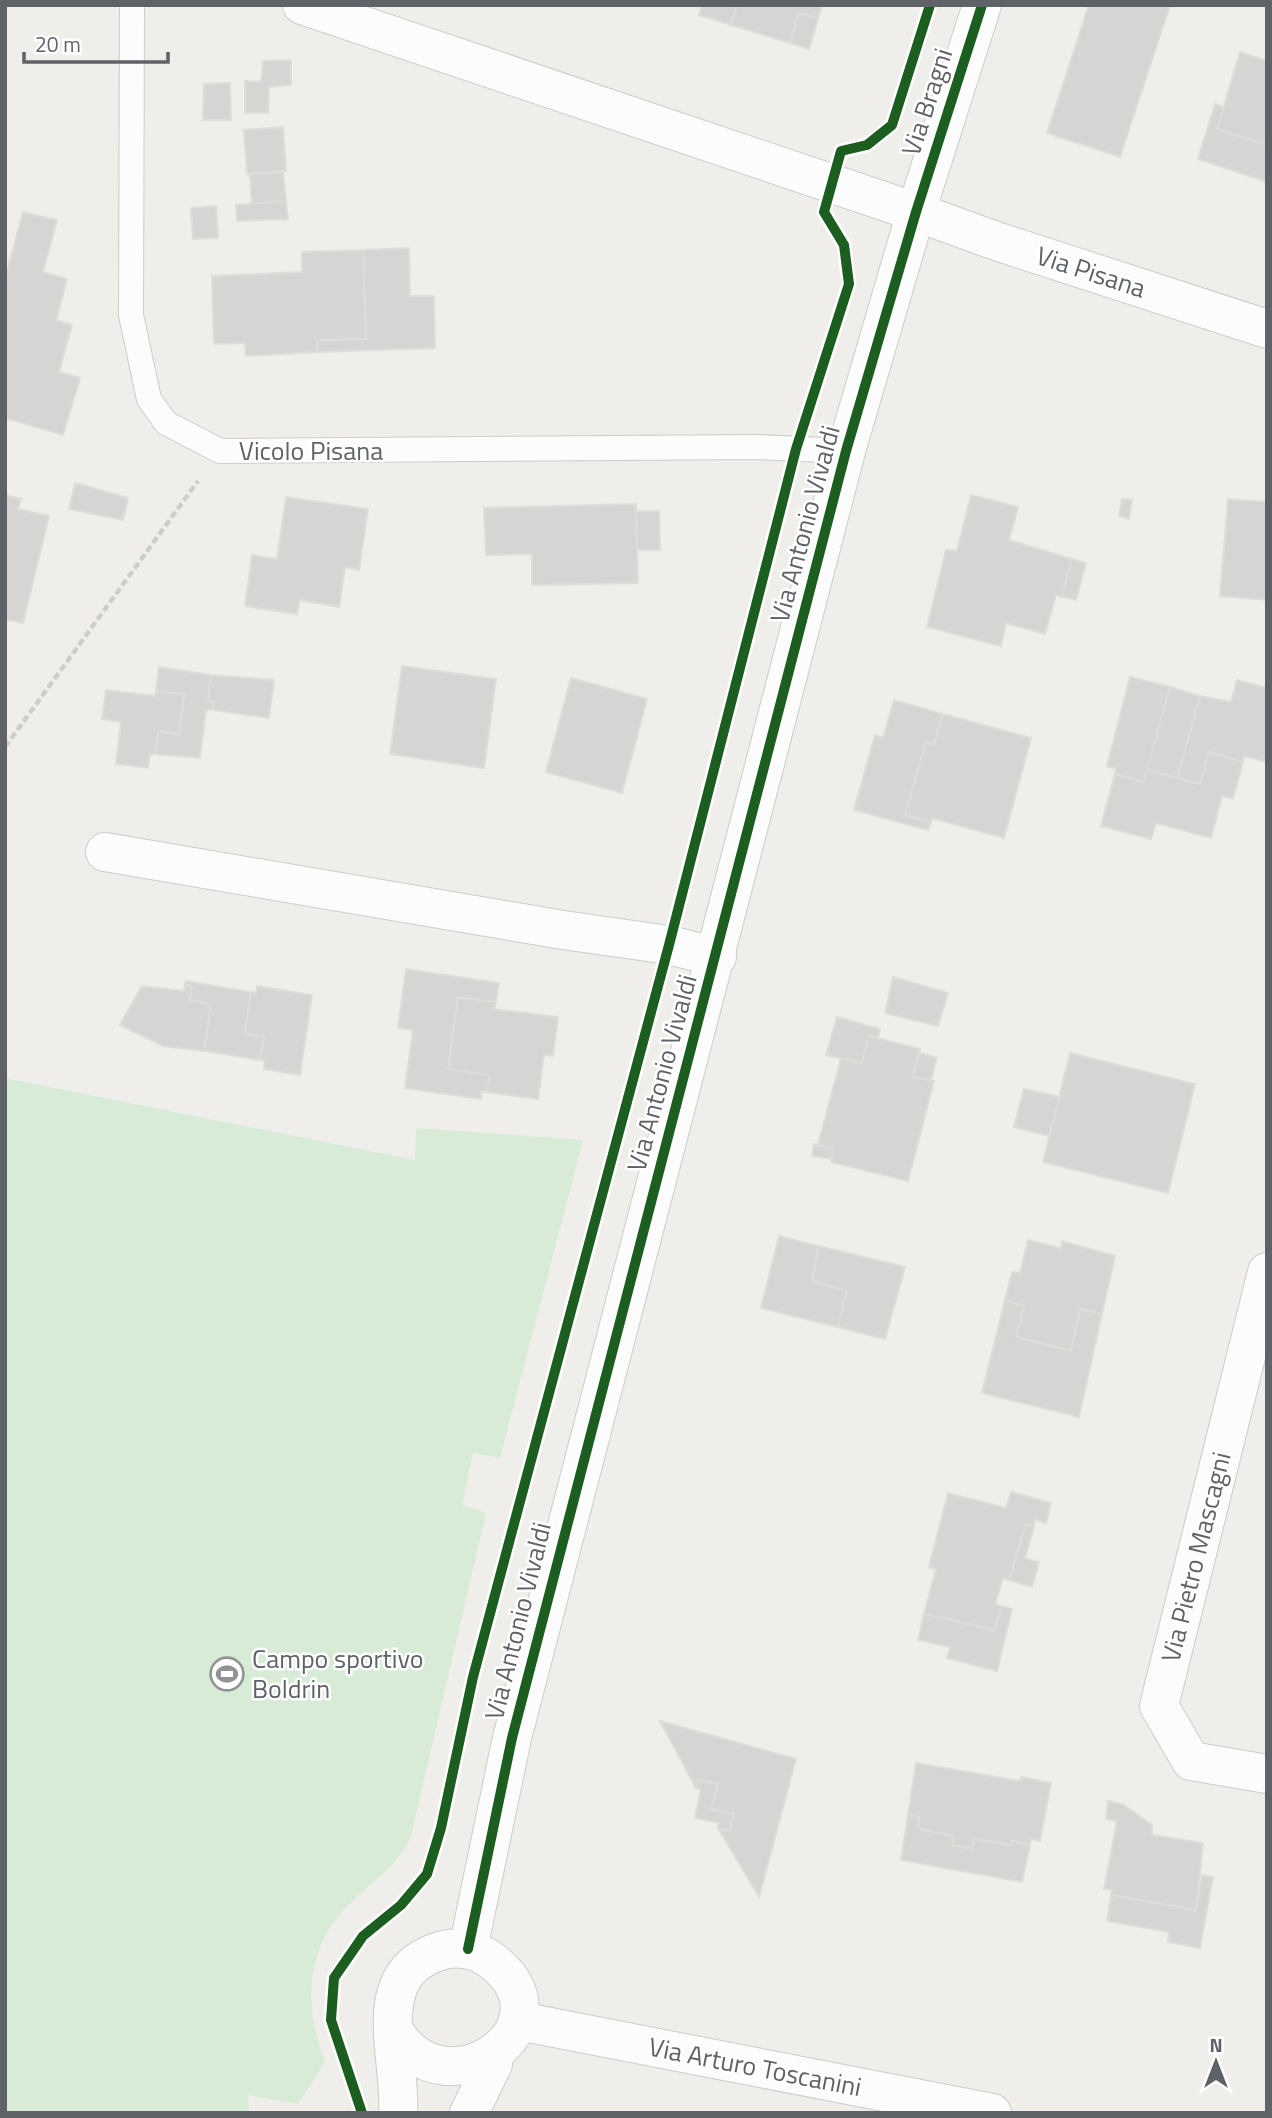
<svg xmlns="http://www.w3.org/2000/svg" width="1272" height="2118" font-family="'Titillium Web',sans-serif">
<style>
.green{fill:#d8ebd6}
.building{fill:#d6d5d3;stroke:#deddd9;stroke-width:2}
.lines{fill:none;stroke-linecap:round;stroke-linejoin:round}
.service-casing{stroke:#cbcccc;stroke-width:26}
.minor-casing{stroke:#cbcccc;stroke-width:40}
.tertiary-casing{stroke:#cbcccc;stroke-width:40}
.path{stroke:#cacfcc;stroke-width:4.5;stroke-dasharray:7 3.5;stroke-linecap:butt}
.service{stroke:#fdfcfc;stroke-width:24}
.minor{stroke:#fdfcfc;stroke-width:38}
.tertiary{stroke:#fdfcfc;stroke-width:38}
.cycleway-casing{stroke:#fff;stroke-width:15}
.cycleway{stroke:#1b5e20;stroke-width:10}
.labels{text-anchor:middle;stroke-width:5;stroke-linejoin:round;paint-order:stroke}
.street-label{font-size:26px;fill:#5f6368;stroke:#fff}
.poi-label{font-size:26px;fill:#5f6368;stroke:#fff;text-anchor:start}
</style>
<rect width="100%" height="100%" fill="#efeeea"/>
<path class="green" d="M 5,1078 L 415,1160 L 416,1128 L 583,1140 L 500,1458 L 473,1453 L 462,1505 L 486,1513 L 411,1836 C 396,1870 367,1884 343,1911 C 304,1954 305,2011 325,2062 L 298,2104 L 248,2095 L 249,2113 L 5,2113 Z"/>
<g class="building">
<path d="M 702,5 L 737,5 L 731,25 L 699,15 Z"/>
<path d="M 737,5 L 822,5 L 818,19 L 799,13 L 790,43 L 731,25 Z"/>
<path d="M 1089,5 L 1170,5 L 1120,157 L 1047,133 Z"/>
<path d="M 799,13 L 818,19 L 809,49 L 790,43 Z"/>
<path d="M 1240,52 L 1267,61 L 1267,145 L 1217,129 Z"/>
<path d="M 291,60 L 291,85 L 269,87 L 268,113 L 245,113 L 245,81 L 261,82 L 263,61 Z"/>
<path d="M 230,83 L 231,120 L 203,120 L 204,84 Z"/>
<path d="M 1215,104 L 1224,107 L 1217,129 L 1267,145 L 1267,182 L 1198,159 Z"/>
<path d="M 283,127 L 286,171 L 247,174 L 244,130 Z"/>
<path d="M 283,172 L 286,201 L 252,204 L 250,174 Z"/>
<path d="M 286,201 L 288,219 L 237,221 L 236,205 Z"/>
<path d="M 216,206 L 218,238 L 193,239 L 191,208 Z"/>
<path d="M 23,212 L 57,220 L 43,272 L 67,279 L 56,320 L 72,325 L 59,372 L 80,378 L 63,435 L 5,418 L 5,279 Z"/>
<path d="M 409,248 L 410,296 L 434,296 L 435,348 L 317,352 L 317,340 L 366,339 L 363,250 Z"/>
<path d="M 363,250 L 366,339 L 317,340 L 317,352 L 246,356 L 245,343 L 214,344 L 212,276 L 302,272 L 302,252 Z"/>
<path d="M 75,483 L 128,498 L 123,520 L 69,509 Z"/>
<path d="M 5,495 L 21,499 L 18,509 L 49,516 L 23,623 L 5,619 Z"/>
<path d="M 971,495 L 1018,507 L 1009,540 L 1072,559 L 1062,597 L 1056,595 L 1045,634 L 1006,623 L 1001,646 L 927,627 L 946,550 L 957,551 Z"/>
<path d="M 286,497 L 368,509 L 359,570 L 345,567 L 339,607 L 300,600 L 297,614 L 245,606 L 252,555 L 277,559 Z"/>
<path d="M 1122,499 L 1132,500 L 1129,519 L 1119,516 Z"/>
<path d="M 1228,499 L 1267,502 L 1267,600 L 1220,596 Z"/>
<path d="M 636,504 L 638,583 L 532,585 L 532,554 L 486,555 L 484,508 Z"/>
<path d="M 636,511 L 659,511 L 660,550 L 637,550 Z"/>
<path d="M 1072,559 L 1086,563 L 1076,600 L 1062,597 Z"/>
<path d="M 402,666 L 496,679 L 484,768 L 390,754 Z"/>
<path d="M 159,667 L 211,675 L 208,701 L 214,702 L 213,710 L 206,710 L 200,758 L 155,754 L 158,731 L 179,734 L 184,694 L 156,691 Z"/>
<path d="M 211,675 L 274,680 L 269,718 L 213,710 L 214,702 L 208,701 Z"/>
<path d="M 1130,677 L 1170,687 L 1144,782 L 1115,774 L 1116,769 L 1107,766 Z"/>
<path d="M 571,678 L 647,699 L 622,793 L 546,772 Z"/>
<path d="M 1237,680 L 1267,688 L 1267,762 L 1244,756 L 1243,762 L 1209,752 L 1200,784 L 1177,778 L 1200,696 L 1231,702 Z"/>
<path d="M 1170,687 L 1200,696 L 1177,778 L 1147,770 Z"/>
<path d="M 106,690 L 155,696 L 156,691 L 184,694 L 179,734 L 158,731 L 155,754 L 150,754 L 148,768 L 116,764 L 121,722 L 102,719 Z"/>
<path d="M 894,700 L 943,714 L 934,744 L 926,742 L 905,815 L 931,822 L 928,830 L 854,810 L 875,735 L 883,738 Z"/>
<path d="M 943,714 L 1031,738 L 1004,838 L 932,818 L 931,822 L 905,815 L 926,742 L 934,744 Z"/>
<path d="M 1209,752 L 1243,762 L 1233,799 L 1222,796 L 1211,838 L 1156,823 L 1151,839 L 1101,826 L 1115,774 L 1144,782 L 1147,770 L 1200,784 Z"/>
<path d="M 406,969 L 499,983 L 496,1002 L 458,997 L 448,1069 L 490,1075 L 487,1092 L 481,1092 L 481,1099 L 405,1088 L 413,1030 L 398,1028 Z"/>
<path d="M 893,977 L 948,993 L 938,1026 L 885,1013 Z"/>
<path d="M 186,981 L 251,992 L 245,1034 L 264,1037 L 260,1060 L 204,1051 L 211,1004 L 189,1000 L 192,986 L 185,985 Z"/>
<path d="M 185,985 L 192,986 L 189,1000 L 211,1004 L 204,1051 L 163,1046 L 120,1025 L 142,986 L 184,991 Z"/>
<path d="M 257,986 L 312,995 L 300,1075 L 264,1069 L 265,1061 L 260,1060 L 264,1037 L 245,1034 L 251,992 L 256,993 Z"/>
<path d="M 458,997 L 496,1002 L 494,1009 L 558,1017 L 553,1056 L 544,1055 L 538,1099 L 487,1092 L 490,1075 L 448,1069 Z"/>
<path d="M 837,1017 L 880,1029 L 878,1038 L 869,1036 L 862,1063 L 826,1055 Z"/>
<path d="M 869,1036 L 920,1049 L 913,1077 L 934,1081 L 908,1181 L 831,1162 L 833,1149 L 818,1145 L 841,1058 L 862,1063 Z"/>
<path d="M 919,1053 L 937,1058 L 931,1080 L 913,1077 Z"/>
<path d="M 1070,1053 L 1195,1084 L 1168,1193 L 1043,1162 Z"/>
<path d="M 1024,1089 L 1060,1097 L 1049,1136 L 1014,1127 Z"/>
<path d="M 814,1144 L 833,1149 L 832,1159 L 812,1156 Z"/>
<path d="M 779,1236 L 819,1246 L 812,1281 L 847,1291 L 838,1327 L 761,1308 Z"/>
<path d="M 1028,1240 L 1061,1248 L 1062,1241 L 1115,1256 L 1102,1314 L 1080,1309 L 1071,1351 L 1016,1337 L 1024,1306 L 1005,1300 L 1012,1272 L 1020,1273 Z"/>
<path d="M 819,1246 L 905,1267 L 885,1339 L 838,1327 L 847,1291 L 812,1281 Z"/>
<path d="M 1005,1300 L 1024,1306 L 1016,1337 L 1071,1351 L 1080,1309 L 1102,1314 L 1079,1417 L 982,1393 Z"/>
<path d="M 1011,1492 L 1051,1503 L 1046,1523 L 1035,1520 L 1034,1527 L 1026,1524 L 1009,1580 L 1003,1578 L 995,1604 L 1002,1606 L 994,1630 L 924,1614 L 936,1569 L 929,1567 L 948,1493 L 1006,1508 Z"/>
<path d="M 1026,1524 L 1034,1527 L 1025,1558 L 1039,1562 L 1032,1587 L 1009,1580 Z"/>
<path d="M 1002,1606 L 1012,1609 L 997,1671 L 947,1658 L 950,1647 L 918,1640 L 924,1614 L 994,1630 Z"/>
<path d="M 660,1721 L 796,1759 L 759,1897 L 718,1828 L 730,1831 L 734,1814 L 711,1809 L 718,1784 L 698,1780 L 696,1788 Z"/>
<path d="M 916,1763 L 1020,1781 L 1021,1777 L 1051,1783 L 1040,1841 L 1031,1839 L 1030,1845 L 1012,1841 L 1011,1845 L 974,1839 L 972,1849 L 953,1845 L 954,1836 L 918,1829 L 919,1817 L 908,1815 Z"/>
<path d="M 698,1780 L 718,1784 L 711,1809 L 734,1814 L 730,1831 L 718,1828 L 719,1823 L 695,1818 L 701,1789 L 696,1788 Z"/>
<path d="M 1108,1801 L 1122,1804 L 1152,1825 L 1152,1835 L 1203,1843 L 1196,1910 L 1111,1895 L 1112,1890 L 1104,1889 L 1117,1821 L 1106,1819 Z"/>
<path d="M 908,1815 L 919,1817 L 918,1829 L 954,1836 L 953,1845 L 972,1849 L 974,1839 L 1011,1845 L 1012,1841 L 1030,1845 L 1022,1882 L 901,1860 Z"/>
<path d="M 1202,1875 L 1213,1877 L 1200,1948 L 1168,1942 L 1169,1932 L 1107,1921 L 1111,1895 L 1196,1910 Z"/>
</g>
<g class="lines">
<defs>
<path id="service" d="M 132,5 L 131,315 L 149,399 L 166,423 L 220,451 L 759,447 L 846,451"/>
<g id="minor">
<path d="M 302,5 L 916,212"/>
<path d="M 105,852 L 563,930 L 669,945 L 717,957"/>
<path d="M 1267,1272 L 1159,1706 L 1191,1761 L 1267,1774"/>
<path d="M 519,2021 L 992,2113"/>
</g>
<g id="tertiary">
<path d="M 916,212 L 999,242 L 1267,329"/>
<path d="M 468,1949 L 512,1738 L 846,451 L 916,212 L 982,5"/>
<path d="M 394,2031 C 447,2118 576,2024 492,1961 C 477,1949 455,1945 437,1952 C 367,1976 402,2058 398,2113"/>
<path d="M 469,2113 L 493,2064"/>
</g>
</defs>
<use href="#service" class="service-casing"/>
<use href="#minor" class="minor-casing"/>
<use href="#tertiary" class="tertiary-casing"/>
<path class="path" d="M 5,747 L 198,481"/>
<use href="#service" class="service"/>
<use href="#minor" class="minor"/>
<use href="#tertiary" class="tertiary"/>
<defs>
<g id="cycleway">
<path d="M 468,1949 L 512,1738 L 846,451 L 916,212 L 982,5"/>
<path d="M 362,2113 L 331,2020 L 334,1978 L 363,1936 L 401,1905 L 427,1874 L 441,1828 L 473,1677 L 669,945 L 796,449 L 849,284 L 844,245 L 824,212 L 841,151 L 867,145 L 892,125 L 930,5"/>
</g>
</defs>
<use href="#cycleway" class="cycleway-casing"/>
<use href="#cycleway" class="cycleway"/>
</g>
<defs>
<symbol id="stadium-ring" viewBox="-11 -11 22 22"><circle r="9.5" fill="#fff" stroke="#919496" stroke-width="1.5"/><path d="M0-5a6.5 5 0 1 0 0 10a6.5 5 0 1 0 0-10ZM-3.5-1.8h7v3.6h-7Z" fill="#919496"/></symbol>
</defs>
<g fill-rule="evenodd">
<use href="#stadium-ring" x="208" y="1655" width="38" height="38"/>
</g>
<g class="labels">
<g class="street-label">
<text transform="translate(927 102) rotate(-72)" y="9">Via Bragni</text>
<text transform="translate(1091 272) rotate(18)" y="9">Via Pisana</text>
<text x="311" y="460">Vicolo Pisana</text>
<text transform="translate(805 524) rotate(-75)" y="9">Via Antonio Vivaldi</text>
<text transform="translate(662 1073) rotate(-75)" y="9">Via Antonio Vivaldi</text>
<text transform="translate(1196 1557) rotate(-76)" y="9">Via Pietro Mascagni</text>
<text transform="translate(518 1621) rotate(-76)" y="9">Via Antonio Vivaldi</text>
<text transform="translate(755 2067) rotate(11)" y="9">Via Arturo Toscanini</text>
</g>
<g class="poi-label">
<text x="252" y="1668">Campo sportivo<tspan x="252" dy="30">Boldrin</tspan></text>
</g>
</g>
<rect width="1272" height="2118" fill="none" stroke="#5f6368" stroke-width="14"/>
<g transform="translate(1216 2062)" stroke="#ffffff" stroke-width="5" paint-order="stroke">
<path d="M0-5L12 26L0 18L-12 26Z" fill="#5f6368"/>
<text y="-10" font-size="19" font-weight="bold" text-anchor="middle" fill="#5f6368">N</text>
</g>
<path d="M24 52v10h144v-10" fill="none" stroke="#5f6368" stroke-width="3.5"/>
<text x="35" y="52" font-size="21" fill="#5f6368" stroke="#ffffff" stroke-width="5" paint-order="stroke">20 m</text>
</svg>
